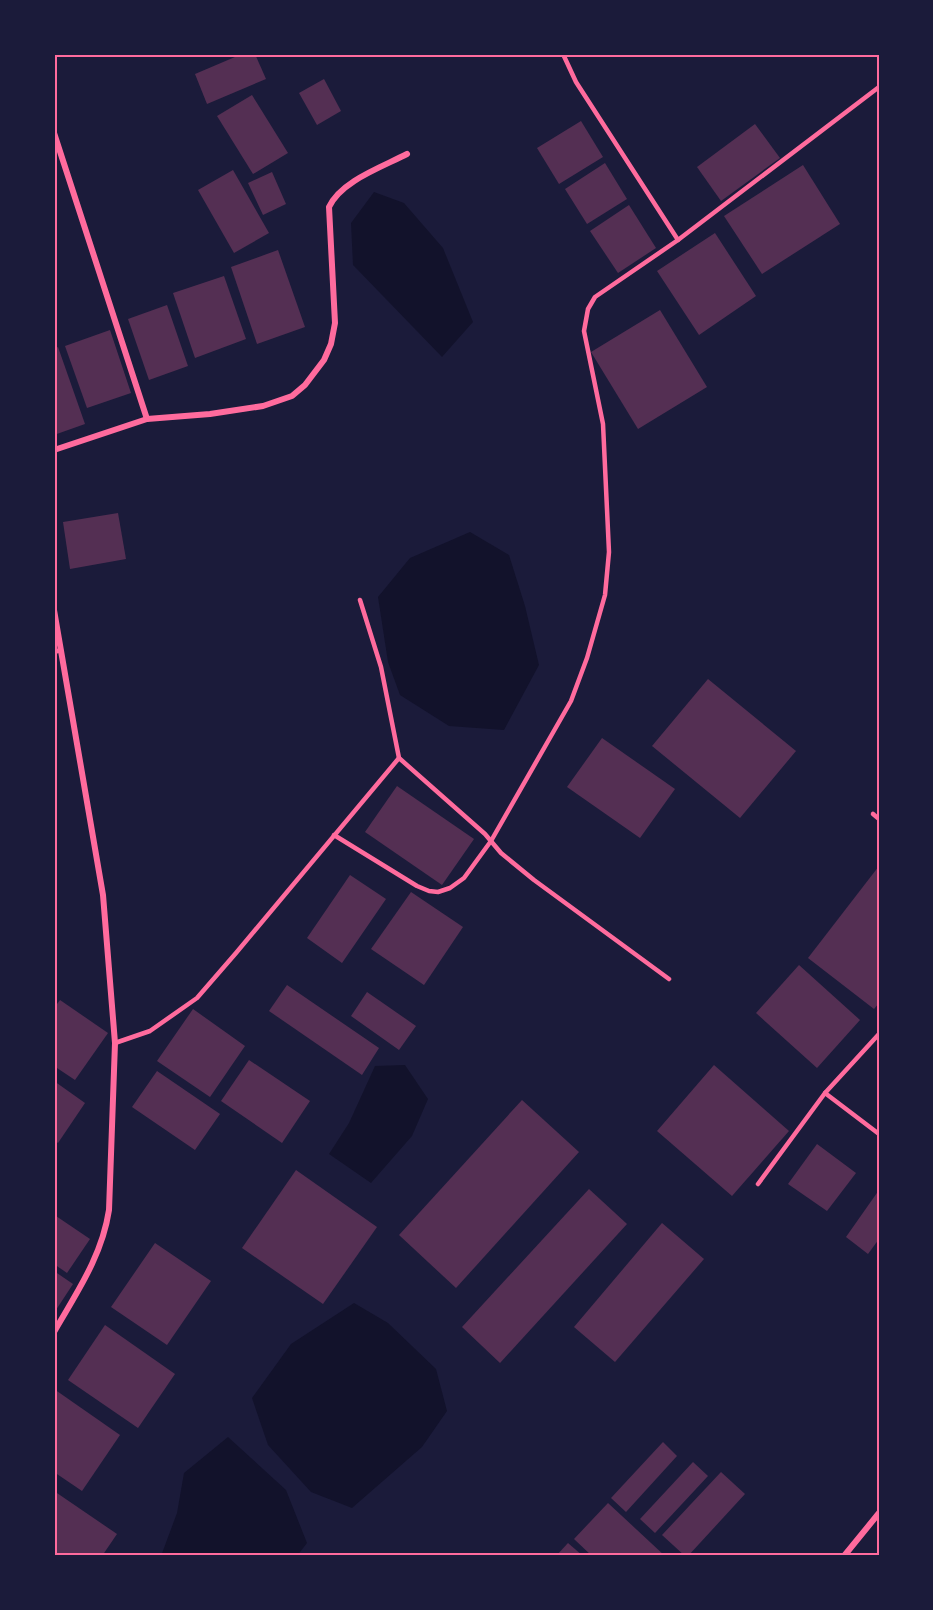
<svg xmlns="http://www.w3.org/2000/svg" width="933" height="1610" font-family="Jost,sans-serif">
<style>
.water{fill:#12122b}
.building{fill:#542f53}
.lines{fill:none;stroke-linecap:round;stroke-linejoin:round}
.service{stroke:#ff6b9d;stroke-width:4.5}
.minor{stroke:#ff6b9d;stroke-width:6}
.neatline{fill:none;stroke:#ff6b9d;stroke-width:2}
</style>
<rect width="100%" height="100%" fill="#1b1b3a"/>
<g class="water">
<path d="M 374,192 L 404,203 L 443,248 L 473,322 L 442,357 L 353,265 L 351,223 Z"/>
<path d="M 470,532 L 509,555 L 525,606 L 539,665 L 504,730 L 449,726 L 400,695 L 388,662 L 378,597 L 410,558 Z"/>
<path d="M 405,1065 L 428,1099 L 412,1136 L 371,1183 L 329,1154 L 349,1123 L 375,1066 Z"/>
<path d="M 354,1303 L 388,1323 L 436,1369 L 447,1411 L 422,1447 L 352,1508 L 311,1492 L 268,1445 L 252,1398 L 291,1344 Z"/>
<path d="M 228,1437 L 286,1490 L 307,1543 L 297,1556 L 161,1556 L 177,1513 L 184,1473 Z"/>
</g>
<g class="building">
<path d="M 242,54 L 255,54 L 266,79 L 207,104 L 195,74 Z"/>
<path d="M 324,79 L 341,111 L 317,125 L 299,93 Z"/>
<path d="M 252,95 L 288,153 L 253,174 L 217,116 Z"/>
<path d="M 581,121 L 603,157 L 559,184 L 537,148 Z"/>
<path d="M 755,124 L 780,158 L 721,201 L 697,167 Z"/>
<path d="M 605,163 L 627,199 L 587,224 L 565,189 Z"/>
<path d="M 803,165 L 840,224 L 762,274 L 724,216 Z"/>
<path d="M 233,170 L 269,233 L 234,253 L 198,190 Z"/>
<path d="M 272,172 L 286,204 L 263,215 L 248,183 Z"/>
<path d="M 629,205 L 656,248 L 618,273 L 590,231 Z"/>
<path d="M 715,233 L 756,296 L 699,335 L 657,271 Z"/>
<path d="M 278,250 L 305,327 L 257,344 L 231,267 Z"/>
<path d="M 224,276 L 246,339 L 195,358 L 173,293 Z"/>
<path d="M 167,305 L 188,366 L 149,380 L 128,319 Z"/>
<path d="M 660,310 L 707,387 L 638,429 L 591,352 Z"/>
<path d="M 110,330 L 131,393 L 87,408 L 65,346 Z"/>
<path d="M 58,347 L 85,424 L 54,435 L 54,349 Z"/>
<path d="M 118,513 L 126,559 L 70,569 L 63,522 Z"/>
<path d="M 708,679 L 796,751 L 740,818 L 652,746 Z"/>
<path d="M 602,738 L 675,789 L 640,838 L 567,787 Z"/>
<path d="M 397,786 L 474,839 L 442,885 L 365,832 Z"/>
<path d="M 879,866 L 879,1003 L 874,1009 L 808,958 Z"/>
<path d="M 350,875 L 386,899 L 342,963 L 307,938 Z"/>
<path d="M 411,892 L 463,927 L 424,985 L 371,949 Z"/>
<path d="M 799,965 L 860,1020 L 817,1068 L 756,1013 Z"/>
<path d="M 287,985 L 379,1048 L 362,1075 L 269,1011 Z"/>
<path d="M 367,992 L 416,1026 L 399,1050 L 351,1016 Z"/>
<path d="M 60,1000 L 108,1033 L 75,1080 L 54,1066 L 54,1008 Z"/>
<path d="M 193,1009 L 245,1046 L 210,1097 L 157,1061 Z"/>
<path d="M 249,1060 L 310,1101 L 282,1143 L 221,1101 Z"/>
<path d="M 714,1065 L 789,1131 L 732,1196 L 657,1131 Z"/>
<path d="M 157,1071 L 220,1114 L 195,1150 L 132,1107 Z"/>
<path d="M 54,1081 L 85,1103 L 58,1143 L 54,1140 Z"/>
<path d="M 522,1100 L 579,1152 L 456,1288 L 399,1235 Z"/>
<path d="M 817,1144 L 856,1173 L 827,1211 L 788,1184 Z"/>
<path d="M 296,1170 L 377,1227 L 323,1304 L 242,1248 Z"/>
<path d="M 589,1189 L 627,1224 L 500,1363 L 462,1327 Z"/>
<path d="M 879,1190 L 879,1239 L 868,1254 L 846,1237 Z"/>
<path d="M 56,1216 L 90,1239 L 67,1273 L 54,1264 L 54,1219 Z"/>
<path d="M 662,1223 L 704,1259 L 615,1362 L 574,1327 Z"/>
<path d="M 155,1243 L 211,1281 L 167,1345 L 111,1307 Z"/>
<path d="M 54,1271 L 73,1284 L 54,1313 Z"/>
<path d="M 105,1325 L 175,1374 L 138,1428 L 68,1380 Z"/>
<path d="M 54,1389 L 120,1435 L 82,1491 L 54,1472 Z"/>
<path d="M 663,1442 L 677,1456 L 626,1512 L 611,1498 Z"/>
<path d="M 693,1462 L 708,1476 L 655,1533 L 640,1519 Z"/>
<path d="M 721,1472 L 745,1494 L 688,1556 L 685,1556 L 662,1535 Z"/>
<path d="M 54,1491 L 117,1534 L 102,1556 L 54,1556 Z"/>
<path d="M 608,1503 L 665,1556 L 592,1556 L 574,1539 Z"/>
<path d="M 568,1543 L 583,1556 L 556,1556 Z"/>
</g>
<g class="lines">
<g class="service">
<path d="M 563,54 L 576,82 L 678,240"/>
<path d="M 54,652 L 61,650"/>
<path d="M 399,758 L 485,834 L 501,853 L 534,880 L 669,979"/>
<path d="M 873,814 L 879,819"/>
<path d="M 334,835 L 417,886 L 429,891 L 438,892 L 450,888 L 464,878 L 491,841 L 571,701 L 587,658 L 605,595 L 609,552 L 603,424 L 584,331 L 588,309 L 595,297 L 678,240 L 879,87"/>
<path d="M 115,1043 L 150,1031 L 197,998 L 236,953 L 399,758 L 381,667 L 360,600"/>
<path d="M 825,1093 L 879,1134"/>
<path d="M 758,1184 L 825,1093 L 879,1034"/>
</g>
<g class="minor">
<path d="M 54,133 L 147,419"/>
<path d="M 54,450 L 147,419 L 210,414 L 263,406 L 292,396 L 305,385 L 324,360 L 331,344 L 335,323 L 329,207 C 341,181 382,167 407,154"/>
<path d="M 54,610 L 103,895 L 115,1043 L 109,1210 C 102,1256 77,1292 54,1332"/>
<path d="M 844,1556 L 879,1513"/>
</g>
</g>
<rect width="933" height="1610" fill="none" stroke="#1b1b3a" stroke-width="111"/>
<rect x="56" y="56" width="822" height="1498" class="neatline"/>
</svg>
